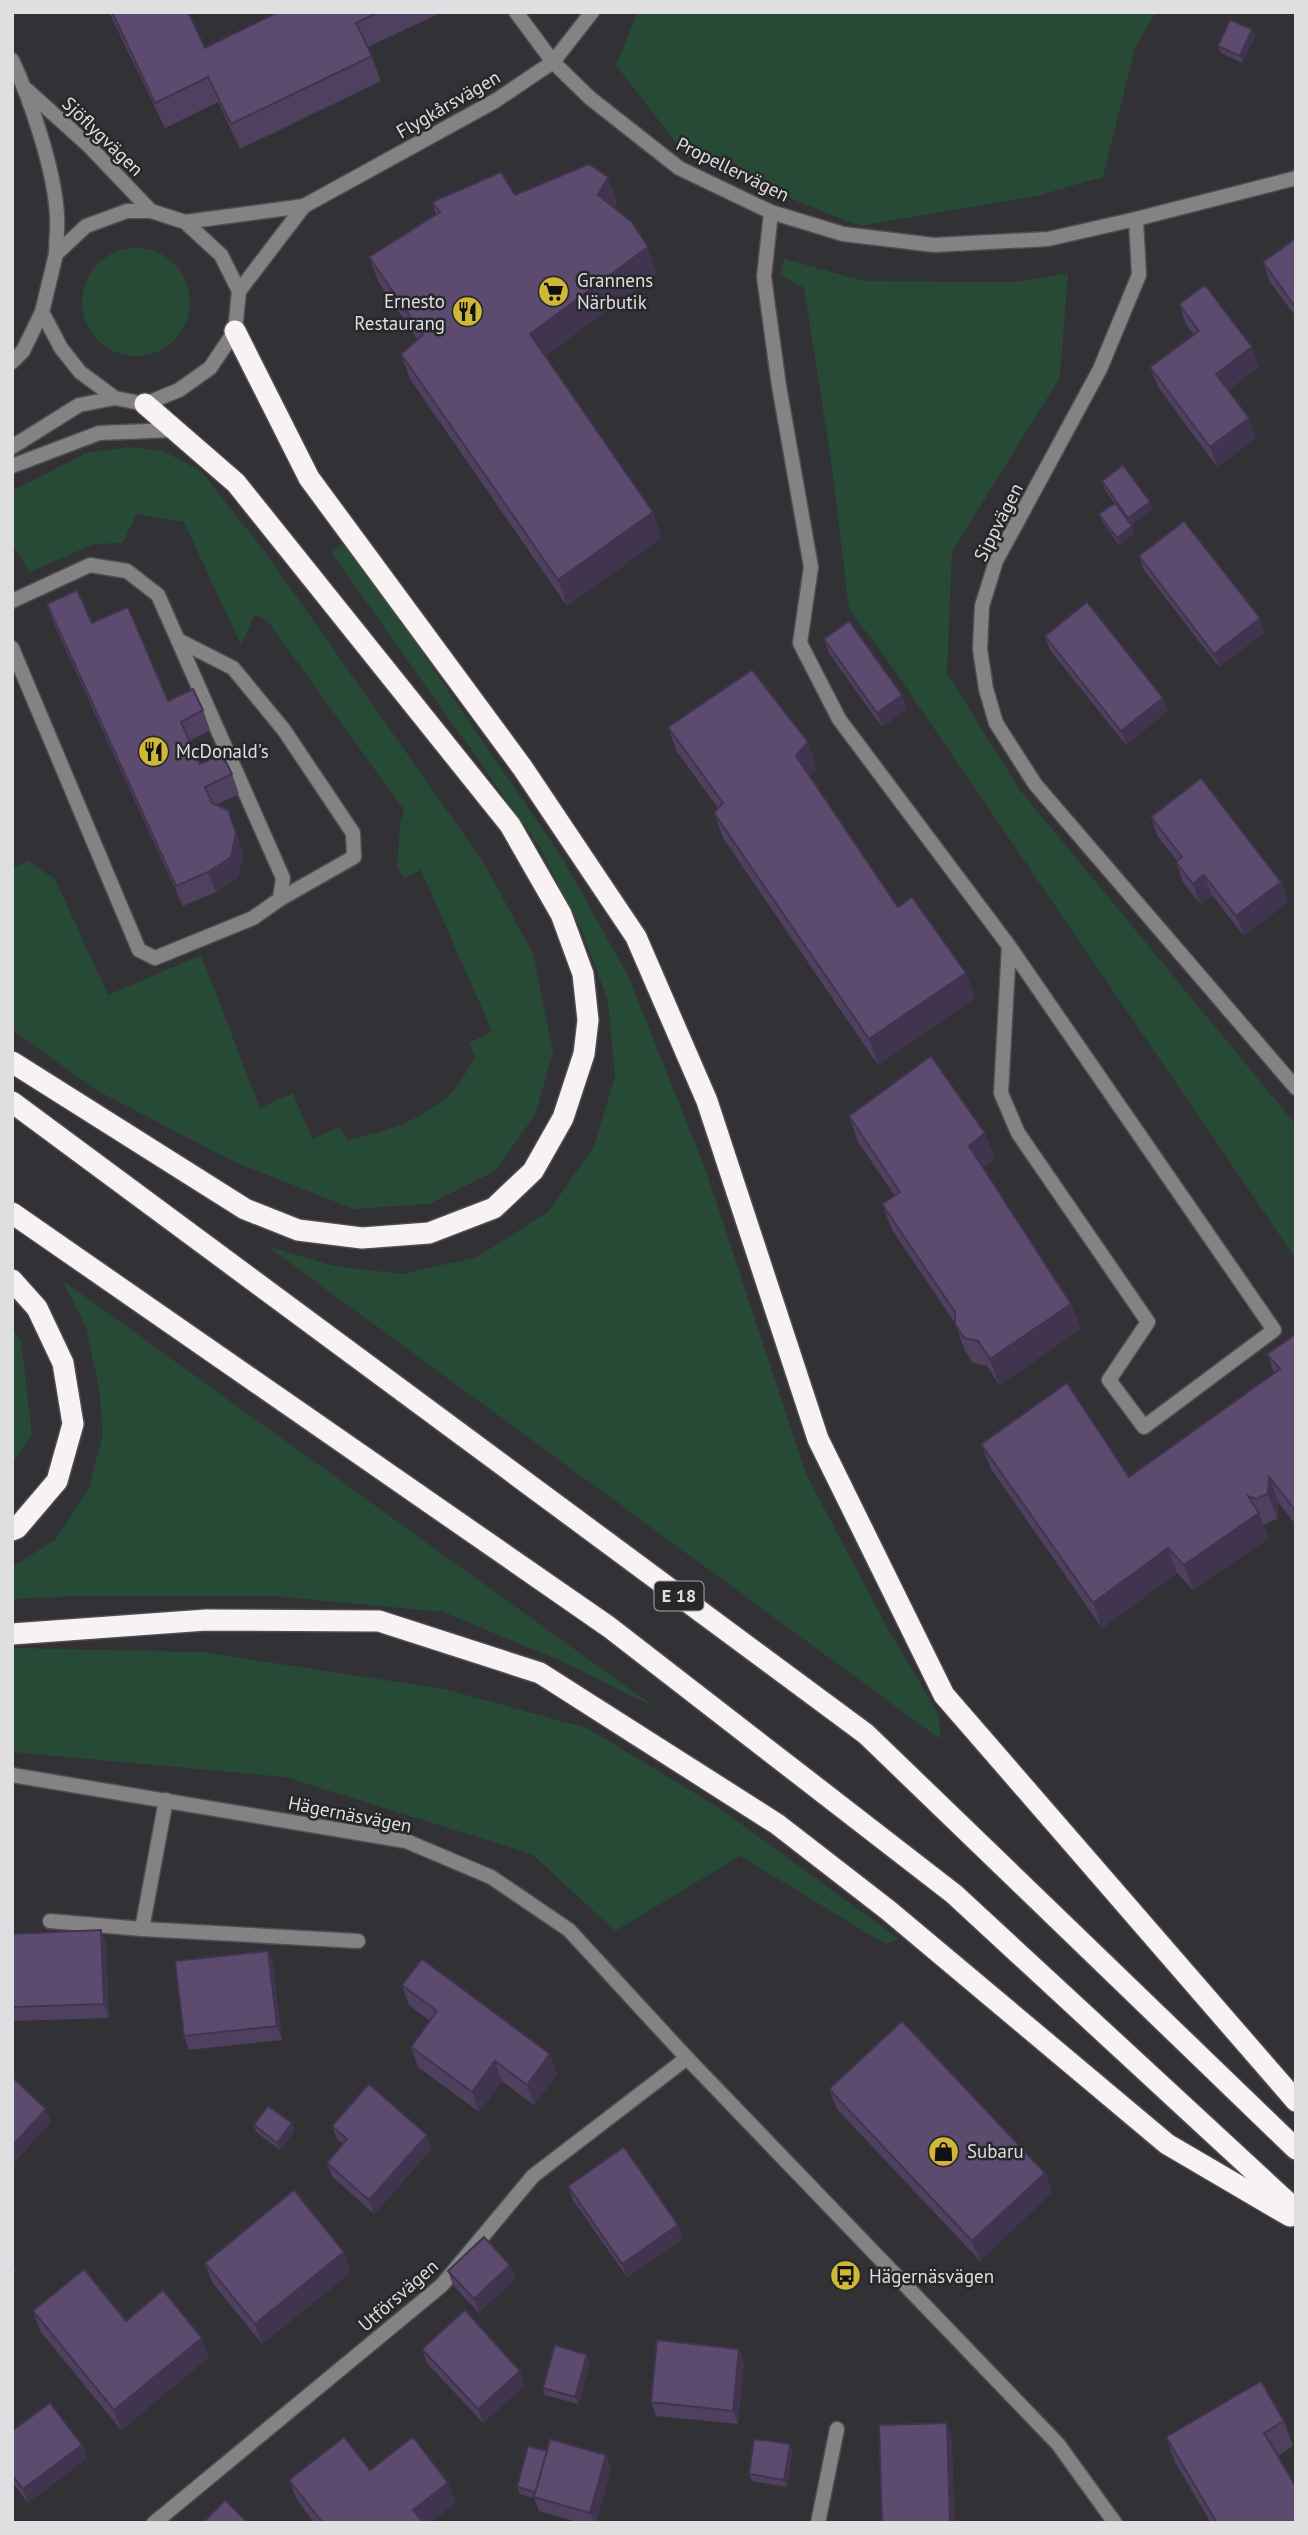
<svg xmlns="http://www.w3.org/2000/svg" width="1308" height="2535" font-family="'PT Sans',sans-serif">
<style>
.green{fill:#274a36}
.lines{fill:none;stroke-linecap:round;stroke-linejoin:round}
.service-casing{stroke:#4e4d51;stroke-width:17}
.minor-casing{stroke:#4e4d51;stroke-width:17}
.tertiary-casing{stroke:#4e4d51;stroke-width:17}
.motorway-casing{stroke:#4e4d51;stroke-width:24}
.service{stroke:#848282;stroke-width:14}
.minor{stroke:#848282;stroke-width:14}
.tertiary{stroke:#848282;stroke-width:14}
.motorway{stroke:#f8f2f3;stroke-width:21}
.wall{fill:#4f405f}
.shaded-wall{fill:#40344e}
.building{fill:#5c4b6f;stroke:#40344e;stroke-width:2}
.labels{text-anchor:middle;stroke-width:5;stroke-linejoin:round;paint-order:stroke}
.shield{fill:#28282b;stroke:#a8a7aa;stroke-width:2}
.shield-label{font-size:18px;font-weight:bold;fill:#dfdee1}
.street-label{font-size:19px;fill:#dfdee1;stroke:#28282b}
.poi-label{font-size:19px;fill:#dfdee1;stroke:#28282b;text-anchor:start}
</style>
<rect width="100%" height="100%" fill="#323135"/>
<g class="green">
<path d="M 638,12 L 1156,12 L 1135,48 L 1103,177 L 1036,196 L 860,226 L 687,157 L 616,65 Z"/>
<circle cx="136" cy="302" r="54"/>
<path d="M 784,259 L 864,281 L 1014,282 L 1068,273 L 1060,377 L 952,552 L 947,673 L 1020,790 L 1296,1125 L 1296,1259 L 890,664 L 849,609 L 831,460 L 804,288 L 780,275 Z"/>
<path d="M 129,447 L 163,451 L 201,471 L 265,552 L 484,863 L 533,954 L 553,1052 L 535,1115 L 495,1171 L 429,1204 L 354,1209 L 232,1161 L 98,1091 L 12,1030 L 12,868 L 28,861 L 55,879 L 108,995 L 201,955 L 260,1108 L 293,1093 L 312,1139 L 340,1127 L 347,1140 C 385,1132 420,1121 450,1094 C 460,1084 467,1070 475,1058 L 469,1043 L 492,1031 L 421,870 L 405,878 L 397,868 L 400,825 L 404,810 L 269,623 L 255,614 L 241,645 L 184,522 L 136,514 L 123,543 L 94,544 L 30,572 L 12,545 L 12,491 L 87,453 Z"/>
<path d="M 346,541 L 563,859 L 629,978 L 706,1171 L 806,1474 L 888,1629 L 939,1715 L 940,1739 L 267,1246 L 334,1266 L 402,1274 L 477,1257 L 549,1211 L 594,1146 L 615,1076 L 608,1001 L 582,931 L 539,846 L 331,552 Z"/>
<path d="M 62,1280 L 656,1708 L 559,1660 L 443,1612 L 273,1596 L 76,1596 L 12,1599 L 12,1567 L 56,1539 L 89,1488 L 103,1434 L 99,1388 L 86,1327 Z"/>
<path d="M 12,1329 L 21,1341 L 32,1434 L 12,1464 Z"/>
<path d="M 12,1648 L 201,1652 L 444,1689 L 587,1728 L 719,1808 L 899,1939 L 885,1944 L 740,1856 L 615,1931 L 532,1854 L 285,1777 L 12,1752 Z"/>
</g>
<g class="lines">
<defs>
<g id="service">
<path d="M 516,12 L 553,62"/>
<path d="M 771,212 L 764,277 L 779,386 L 811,567 L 800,643 L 839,719 L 1009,946 L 1001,1093 L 1018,1133 L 1148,1322 L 1109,1380 L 1144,1427 L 1274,1330 L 1009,946"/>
<path d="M 12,601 L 90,565 L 127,571 L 158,595 L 283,878 L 280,899 L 253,918 L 155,958 L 139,950 L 12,648"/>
<path d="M 178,640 L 233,668 L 284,730 L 353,833 L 354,857 L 280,899"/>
</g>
<g id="minor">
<path d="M 12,60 C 31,100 55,172 57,216 C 58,228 56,241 56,254"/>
<path d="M 553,62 L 590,98 L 679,168 L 771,212 L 843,234 L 934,245 L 1048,239 L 1136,219"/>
<path d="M 27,90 L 88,145 L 151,211"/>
<path d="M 1296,178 L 1136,219 L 1139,275 L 1100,369 L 996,561 L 982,606 L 980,649 L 986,689 L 996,723 L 1035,784 L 1296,1088"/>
<path d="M 304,206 L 495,101 L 553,62 L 592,12"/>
<path d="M 185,222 L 304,206 L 239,291"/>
<path d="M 50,1921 L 142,1929 L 166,1800"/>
<path d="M 142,1929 L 358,1941"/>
<path d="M 154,2523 L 442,2285 L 533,2176 L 687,2058"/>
<path d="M 818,2523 L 837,2429"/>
</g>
<g id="tertiary">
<path d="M 12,362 L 23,351 L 42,312 L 56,254 L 86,226 L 127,211 L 151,211 L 185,222 L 221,255 L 239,291 L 235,331 L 210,368 L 179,390 L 145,404 L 115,398 L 80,372 L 61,348 L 42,312"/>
<path d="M 12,447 L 79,405 L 115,398"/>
<path d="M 12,466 L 99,433 L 174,430"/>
<path d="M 12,1775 L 406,1841 L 491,1877 L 569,1930 L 687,2058 L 1058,2444 L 1115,2523"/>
</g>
<g id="motorway">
<path d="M 235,331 L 309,478 L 522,767 L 636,937 L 707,1101 L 818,1439 L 944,1695 L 1296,2101"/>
<path d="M 12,1062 L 245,1209 L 298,1230 L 362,1238 L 429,1233 L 494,1208 L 533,1171 L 563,1118 L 584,1054 L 588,1020 L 583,974 L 561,914 L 510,825 L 236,483 L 145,404"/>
<path d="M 12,1102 L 866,1734 L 1296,2149"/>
<path d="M 12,1213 L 609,1627 L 954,1894 L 1296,2210"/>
<path d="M 12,1280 L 37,1308 L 63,1363 L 73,1424 L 57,1481 L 17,1528 L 12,1530"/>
<path d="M 12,1634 L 206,1620 L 379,1621 L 540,1673 L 777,1824 L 888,1910 L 1167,2144 L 1290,2216"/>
</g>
</defs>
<use href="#service" class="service-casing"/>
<use href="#minor" class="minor-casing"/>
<use href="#tertiary" class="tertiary-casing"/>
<use href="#motorway" class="motorway-casing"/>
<use href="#service" class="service"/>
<use href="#minor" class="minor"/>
<use href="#tertiary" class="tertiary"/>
<use href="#motorway" class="motorway"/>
</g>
<g class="wall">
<path d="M 109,12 L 188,12 L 205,48 L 278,12 L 435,12 L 436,15 L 368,47 L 381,81 L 240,149 L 218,102 L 165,128 Z"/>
<path d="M 1252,29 L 1255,36 L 1242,63 L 1221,53 L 1218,46 Z"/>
<path d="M 608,177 L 617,202 L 614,207 L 657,273 L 545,356 L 662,538 L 567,606 L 410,379 L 401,354 L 418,340 L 379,283 L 369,257 L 436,215 L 432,202 L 515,195 Z"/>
<path d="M 1296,238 L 1296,317 L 1270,282 L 1263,262 Z"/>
<path d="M 1179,304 L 1259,367 L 1228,390 L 1256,438 L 1217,467 L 1158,387 L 1150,367 L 1194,335 L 1186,324 Z"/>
<path d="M 1102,481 L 1153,509 L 1131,525 L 1135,533 L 1119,545 L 1102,521 L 1099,514 L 1118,508 L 1104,488 Z"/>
<path d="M 1139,556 L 1265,632 L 1219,667 L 1144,570 Z"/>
<path d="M 47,604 L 92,623 L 168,701 L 203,710 L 210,730 L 190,741 L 200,764 L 232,774 L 239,794 L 216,805 L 244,853 L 238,877 L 216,892 L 183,906 L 54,624 Z"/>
<path d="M 1045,636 L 1163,698 L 1168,711 L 1126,745 L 1050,650 Z"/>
<path d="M 824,639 L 907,709 L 882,727 L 829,653 Z"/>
<path d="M 668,727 L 817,768 L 809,776 L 898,907 L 966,973 L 975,998 L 878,1065 L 723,838 L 714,813 L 718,808 L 677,752 Z"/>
<path d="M 1151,817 L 1281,882 L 1288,902 L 1244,936 L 1212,895 L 1200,904 L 1183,882 L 1176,862 L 1177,861 L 1158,837 Z"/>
<path d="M 849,1116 L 995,1158 L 983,1168 L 1071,1304 L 1081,1329 L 999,1385 L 987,1366 L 973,1363 L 964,1349 L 955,1323 L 892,1230 L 882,1204 L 895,1196 L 858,1142 Z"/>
<path d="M 1296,1334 L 1296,1525 L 1278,1502 L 1277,1519 L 1265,1524 L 1263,1524 L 1269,1538 L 1193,1590 L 1177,1573 L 1102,1628 L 991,1469 L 981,1444 L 1129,1477 L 1274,1373 L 1267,1354 Z"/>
<path d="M 101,1930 L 106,1944 L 109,2018 L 14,2021 L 12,2017 L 12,1934 Z"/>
<path d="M 268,1951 L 273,1964 L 282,2040 L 189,2050 L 184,2036 Z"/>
<path d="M 402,1985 L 550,2054 L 557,2074 L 534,2105 L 502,2081 L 479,2112 L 418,2067 L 411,2047 L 430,2021 L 409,2005 Z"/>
<path d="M 829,2089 L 1045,2173 L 1052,2192 L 980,2261 L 837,2109 Z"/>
<path d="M 254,2125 L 295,2130 L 280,2150 L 256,2132 Z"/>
<path d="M 332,2126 L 432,2149 L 374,2214 L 332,2176 L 327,2163 L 343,2144 L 337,2139 Z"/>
<path d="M 568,2186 L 683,2239 L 627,2277 L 573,2200 Z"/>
<path d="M 205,2263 L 351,2272 L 262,2344 L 212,2282 Z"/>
<path d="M 510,2265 L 515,2279 L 479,2313 L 453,2285 L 448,2271 Z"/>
<path d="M 33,2311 L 126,2321 L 209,2357 L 121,2430 L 40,2331 Z"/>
<path d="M 422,2349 L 525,2385 L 483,2423 L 427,2363 Z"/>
<path d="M 739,2349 L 744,2363 L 738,2424 L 656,2416 L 651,2402 Z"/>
<path d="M 590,2362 L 578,2404 L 545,2395 L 543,2388 Z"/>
<path d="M 1284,2421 L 1293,2446 L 1277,2456 L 1296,2523 L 1211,2523 L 1175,2462 L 1166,2437 Z"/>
<path d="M 12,2431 L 82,2445 L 87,2458 L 28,2503 L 12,2482 Z"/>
<path d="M 790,2444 L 792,2451 L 787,2487 L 752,2481 L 749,2474 Z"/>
<path d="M 547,2451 L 606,2455 L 611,2469 L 596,2523 L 581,2523 L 539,2511 L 534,2498 L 520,2494 L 517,2487 Z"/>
<path d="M 289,2480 L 448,2483 L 455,2503 L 429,2523 L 314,2523 L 297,2500 Z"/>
</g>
<g class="shaded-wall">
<path d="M 1252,29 L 1255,36 L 1242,63 L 1240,56 Z"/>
<path d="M 608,177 L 617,202 L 608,220 L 598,195 Z"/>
<path d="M 648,247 L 657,273 L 539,360 L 530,334 Z"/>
<path d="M 1252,347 L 1259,367 L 1223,394 L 1216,374 Z"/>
<path d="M 1249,418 L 1256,438 L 1217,467 L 1210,447 Z"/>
<path d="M 1150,502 L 1153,509 L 1131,525 L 1128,518 Z"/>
<path d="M 653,512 L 662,538 L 567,606 L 558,580 Z"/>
<path d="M 1132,526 L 1135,533 L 1119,545 L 1117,538 Z"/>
<path d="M 1260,618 L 1265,632 L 1219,667 L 1214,654 Z"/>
<path d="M 902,695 L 907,709 L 882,727 L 877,713 Z"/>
<path d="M 1163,698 L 1168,711 L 1126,745 L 1121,731 Z"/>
<path d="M 808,742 L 817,768 L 805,782 L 796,756 Z"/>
<path d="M 236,833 L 244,853 L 238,877 L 216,892 L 208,872 Z"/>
<path d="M 1204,875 L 1212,895 L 1200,904 L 1193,884 Z"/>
<path d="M 1281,882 L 1288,902 L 1244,936 L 1236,916 Z"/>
<path d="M 966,973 L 975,998 L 878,1065 L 869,1039 Z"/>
<path d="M 985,1133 L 995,1158 L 978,1171 L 969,1146 Z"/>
<path d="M 1071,1304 L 1081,1329 L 999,1385 L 990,1359 Z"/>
<path d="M 1269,1477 L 1278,1502 L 1277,1519 L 1268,1494 Z"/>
<path d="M 1259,1513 L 1269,1538 L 1193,1590 L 1184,1565 Z"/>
<path d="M 1168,1548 L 1177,1573 L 1102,1628 L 1093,1603 Z"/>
<path d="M 101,1930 L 106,1944 L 109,2018 L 104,2004 Z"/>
<path d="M 268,1951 L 273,1964 L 282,2040 L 277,2026 Z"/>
<path d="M 550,2054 L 557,2074 L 534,2105 L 527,2085 Z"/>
<path d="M 495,2061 L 502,2081 L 479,2112 L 472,2092 Z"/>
<path d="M 46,2109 L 51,2122 L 12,2165 L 12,2146 Z"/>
<path d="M 292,2123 L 295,2130 L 280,2150 L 277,2143 Z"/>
<path d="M 427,2135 L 432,2149 L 374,2214 L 369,2200 Z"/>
<path d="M 1045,2173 L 1052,2192 L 980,2261 L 972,2241 Z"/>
<path d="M 678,2225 L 683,2239 L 627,2277 L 622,2264 Z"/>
<path d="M 344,2252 L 351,2272 L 262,2344 L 255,2324 Z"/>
<path d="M 12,2259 L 17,2271 L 12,2275 Z"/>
<path d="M 510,2265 L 515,2279 L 479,2313 L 474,2299 Z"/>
<path d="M 202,2338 L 209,2357 L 121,2430 L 114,2410 Z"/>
<path d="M 739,2349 L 744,2363 L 738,2424 L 733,2411 Z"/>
<path d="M 587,2355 L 590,2362 L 578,2404 L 575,2397 Z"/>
<path d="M 520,2371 L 525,2385 L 483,2423 L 478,2409 Z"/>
<path d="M 947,2423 L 952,2437 L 955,2523 L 950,2522 Z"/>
<path d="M 790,2444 L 792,2451 L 787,2487 L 784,2480 Z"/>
<path d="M 82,2445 L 87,2458 L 28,2503 L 23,2489 Z"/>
<path d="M 606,2455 L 611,2469 L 596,2523 L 594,2523 L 590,2513 Z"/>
<path d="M 448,2483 L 455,2503 L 429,2523 L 418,2523 L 413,2510 Z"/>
</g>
<g class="building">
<path d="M 112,12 L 188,12 L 205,48 L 278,12 L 379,12 L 356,23 L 372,56 L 231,124 L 208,77 L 155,103 Z"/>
<path d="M 1230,20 L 1252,29 L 1240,56 L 1218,46 Z"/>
<path d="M 589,164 L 608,177 L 598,195 L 632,222 L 648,247 L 530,334 L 653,512 L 558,580 L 401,354 L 423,335 L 369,257 L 440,212 L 432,202 L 501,172 L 515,195 Z"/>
<path d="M 1296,238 L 1296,308 L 1263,262 Z"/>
<path d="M 1205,285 L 1252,347 L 1216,374 L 1249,418 L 1210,447 L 1150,367 L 1199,331 L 1179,304 Z"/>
<path d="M 1123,465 L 1150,502 L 1128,518 L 1102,481 Z"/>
<path d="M 1115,503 L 1132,526 L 1117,538 L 1099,514 Z"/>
<path d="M 1184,521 L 1260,618 L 1214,654 L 1139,556 Z"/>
<path d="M 77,590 L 92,623 L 128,607 L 168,701 L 193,689 L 203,710 L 181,722 L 200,764 L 222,754 L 232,774 L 205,787 L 212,803 L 228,810 L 236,833 L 231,857 L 208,872 L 176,886 L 47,604 Z"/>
<path d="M 1087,602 L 1163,698 L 1121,731 L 1045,636 Z"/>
<path d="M 849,621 L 902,695 L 877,713 L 824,639 Z"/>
<path d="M 752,670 L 808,742 L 796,756 L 898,907 L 912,897 L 966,973 L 869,1039 L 714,813 L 723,803 L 668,727 Z"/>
<path d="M 1201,778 L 1281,882 L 1236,916 L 1204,875 L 1193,884 L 1176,862 L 1182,857 L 1151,817 Z"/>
<path d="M 931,1056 L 985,1133 L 969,1146 L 1071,1304 L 990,1359 L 978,1341 L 964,1338 L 955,1324 L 955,1312 L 882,1204 L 900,1192 L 849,1116 Z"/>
<path d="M 1296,1334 L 1296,1511 L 1269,1477 L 1268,1494 L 1256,1499 L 1248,1496 L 1259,1513 L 1184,1565 L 1168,1548 L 1093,1603 L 981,1444 L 1067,1383 L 1129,1477 L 1280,1369 L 1267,1354 Z"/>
<path d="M 101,1930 L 104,2004 L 12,2007 L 12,1934 Z"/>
<path d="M 268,1951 L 277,2026 L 184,2036 L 175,1961 Z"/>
<path d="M 422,1959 L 550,2054 L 527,2085 L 495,2061 L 472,2092 L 411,2047 L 437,2011 L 402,1985 Z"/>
<path d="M 902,2021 L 1045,2173 L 972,2241 L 829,2089 Z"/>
<path d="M 12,2077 L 46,2109 L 12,2146 Z"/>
<path d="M 369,2084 L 427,2135 L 369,2200 L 327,2163 L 347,2139 L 332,2126 Z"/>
<path d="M 268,2106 L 292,2123 L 277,2143 L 254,2125 Z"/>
<path d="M 624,2147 L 678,2225 L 622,2264 L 568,2186 Z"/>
<path d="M 294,2190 L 344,2252 L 255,2324 L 205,2263 Z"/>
<path d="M 484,2237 L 510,2265 L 474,2299 L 448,2271 Z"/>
<path d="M 84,2269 L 126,2321 L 163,2290 L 202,2338 L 114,2410 L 33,2311 Z"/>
<path d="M 465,2310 L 520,2371 L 478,2409 L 422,2349 Z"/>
<path d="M 657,2340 L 739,2349 L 733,2411 L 651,2402 Z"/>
<path d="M 555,2345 L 587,2355 L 575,2397 L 543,2388 Z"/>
<path d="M 1261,2381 L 1284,2421 L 1264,2433 L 1296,2487 L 1296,2523 L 1217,2523 L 1166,2437 Z"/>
<path d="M 50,2403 L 82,2445 L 23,2489 L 12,2475 L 12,2431 Z"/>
<path d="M 947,2423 L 950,2522 L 882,2523 L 879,2425 Z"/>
<path d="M 344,2437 L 370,2470 L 413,2437 L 448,2483 L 413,2510 L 424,2523 L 323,2523 L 289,2480 Z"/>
<path d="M 550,2439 L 606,2455 L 590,2513 L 534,2497 Z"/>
<path d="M 754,2439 L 790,2444 L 784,2480 L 749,2474 Z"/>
<path d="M 528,2446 L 547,2451 L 535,2492 L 517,2487 Z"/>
<path d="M 225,2500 L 248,2523 L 203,2523 Z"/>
</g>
<defs>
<symbol id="supermarket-disc" viewBox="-11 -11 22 22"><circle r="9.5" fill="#cfb837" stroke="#28282b"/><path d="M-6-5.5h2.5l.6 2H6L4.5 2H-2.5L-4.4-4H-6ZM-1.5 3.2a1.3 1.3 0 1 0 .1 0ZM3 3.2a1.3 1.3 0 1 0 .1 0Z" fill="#111"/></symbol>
<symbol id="restaurant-disc" viewBox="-11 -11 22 22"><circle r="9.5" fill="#cfb837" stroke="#28282b"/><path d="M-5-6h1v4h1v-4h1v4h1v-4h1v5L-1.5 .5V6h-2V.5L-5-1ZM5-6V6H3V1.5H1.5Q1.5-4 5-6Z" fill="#111"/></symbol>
<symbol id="shop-disc" viewBox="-11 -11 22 22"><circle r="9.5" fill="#cfb837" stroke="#28282b"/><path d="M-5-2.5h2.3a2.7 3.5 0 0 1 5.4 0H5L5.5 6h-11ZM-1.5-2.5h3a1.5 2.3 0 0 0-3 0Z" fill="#111"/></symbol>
<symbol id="bus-disc" viewBox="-11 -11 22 22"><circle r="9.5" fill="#cfb837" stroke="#28282b"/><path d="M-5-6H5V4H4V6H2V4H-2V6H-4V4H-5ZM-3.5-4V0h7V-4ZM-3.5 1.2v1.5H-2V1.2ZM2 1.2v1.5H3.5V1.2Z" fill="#111"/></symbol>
</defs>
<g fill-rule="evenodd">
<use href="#supermarket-disc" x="536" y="274" width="35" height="35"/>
<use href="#restaurant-disc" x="450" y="294" width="35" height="35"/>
<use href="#restaurant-disc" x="136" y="734" width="35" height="35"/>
<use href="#shop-disc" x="926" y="2134" width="35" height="35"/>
<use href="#bus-disc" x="828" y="2258" width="35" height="35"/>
</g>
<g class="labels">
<rect class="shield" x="654.5" y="1581.5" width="49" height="29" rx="5"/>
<g class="shield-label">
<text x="679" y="1602">E 18</text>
</g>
<g class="street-label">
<text transform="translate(448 104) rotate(-30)" y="7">Flygkårsvägen</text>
<text transform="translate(103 136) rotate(44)" y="7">Sjöflygvägen</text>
<text transform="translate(733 169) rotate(26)" y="7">Propellervägen</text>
<text transform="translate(998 522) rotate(-63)" y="7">Sippvägen</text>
<text transform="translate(350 1814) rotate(11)" y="7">Hägernäsvägen</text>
<text transform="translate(398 2295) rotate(-41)" y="7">Utförsvägen</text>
</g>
<g class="poi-label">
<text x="577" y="287">Grannens<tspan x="577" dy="22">Närbutik</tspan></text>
<text x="445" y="308" text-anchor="end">Ernesto<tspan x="445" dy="22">Restaurang</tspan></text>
<text x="176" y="758">McDonald's</text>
<text x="967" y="2158">Subaru</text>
<text x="869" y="2283">Hägernäsvägen</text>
</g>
</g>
<rect width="1308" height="2535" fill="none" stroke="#dfdee1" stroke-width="28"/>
</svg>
